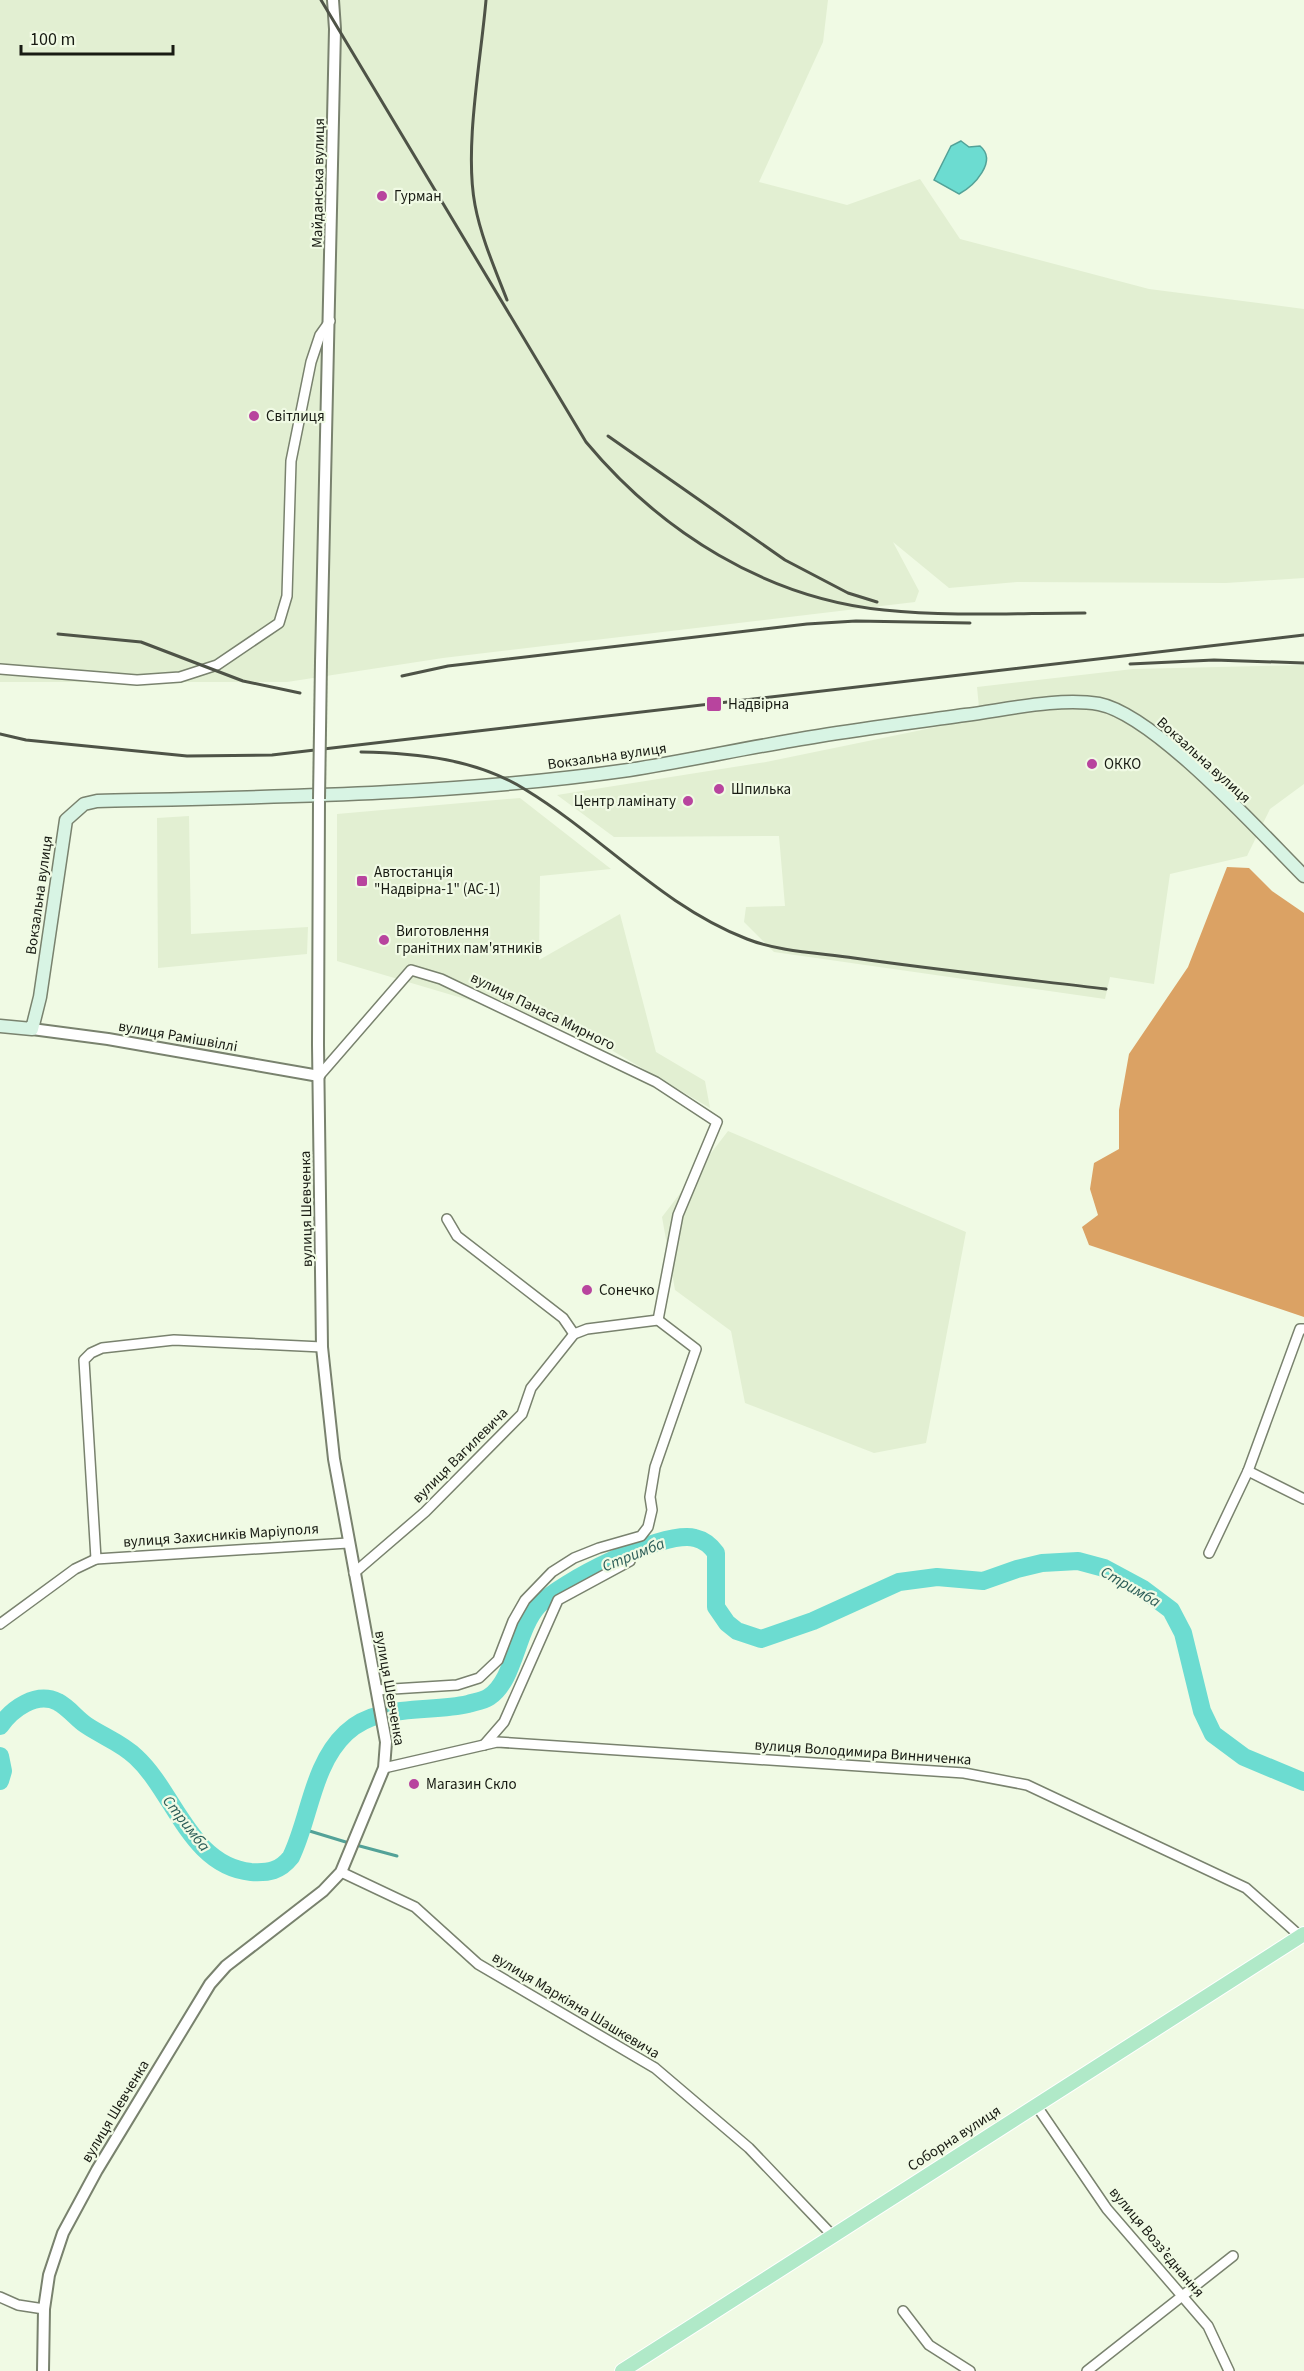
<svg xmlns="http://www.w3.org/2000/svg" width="1304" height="2371" font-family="'Source Sans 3',sans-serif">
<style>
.built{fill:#e2efd2}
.forest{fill:#dba264}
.water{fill:#6cdcd1;stroke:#53a298;stroke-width:1.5}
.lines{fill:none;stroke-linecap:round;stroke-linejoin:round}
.stream{stroke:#53a298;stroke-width:3}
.river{stroke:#6cdcd1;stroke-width:18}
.minor-casing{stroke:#79826e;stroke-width:12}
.tertiary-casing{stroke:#79826e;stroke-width:14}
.secondary-casing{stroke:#79826e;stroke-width:15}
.primary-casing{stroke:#fff;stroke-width:16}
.minor{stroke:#fff;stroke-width:9}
.tertiary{stroke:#fff;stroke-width:10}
.secondary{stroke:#d8f4e4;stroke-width:12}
.primary{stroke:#b0e9c8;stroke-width:14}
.rail{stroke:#4e5347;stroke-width:3}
.tertiary-bridge-casing{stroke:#79826e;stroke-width:14;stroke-linecap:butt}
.tertiary-bridge{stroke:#fff;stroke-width:10}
.poi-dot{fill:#b8449e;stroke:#f0fae4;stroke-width:2}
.labels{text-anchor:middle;stroke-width:4.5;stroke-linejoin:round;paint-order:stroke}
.street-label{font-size:15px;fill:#181b13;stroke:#f0fae4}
.poi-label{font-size:15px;fill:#181b13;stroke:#f0fae4;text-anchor:start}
.water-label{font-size:16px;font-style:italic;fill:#2c5d58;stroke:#f0fae4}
</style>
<rect width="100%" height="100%" fill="#f0fae4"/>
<g class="built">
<path d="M 0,0 L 828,0 L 823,42 L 759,182 L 847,205 L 920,179 L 960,239 L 1149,289 L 1304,309 L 1304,578 L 1226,583 L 1017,582 L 949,588 L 893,542 L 919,591 L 915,602 L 443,658 L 287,682 L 0,682 Z"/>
<path d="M 1304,665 L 1304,784 L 1270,809 L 1247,856 L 1170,874 L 1154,984 L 1110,977 L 1105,999 L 774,952 L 744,922 L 746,907 L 785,906 L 779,836 L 614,837 L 557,795 L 766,762 L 980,718 L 977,687 L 1133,669 Z"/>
<path d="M 520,798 L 611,869 L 540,876 L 539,960 L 620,914 L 656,1052 L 705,1081 L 710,1108 L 584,1034 L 337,961 L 337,814 Z"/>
<path d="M 189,816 L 191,934 L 308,927 L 307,954 L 158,968 L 157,818 Z"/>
<path d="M 728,1131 L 966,1232 L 926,1443 L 874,1453 L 745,1403 L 731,1331 L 675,1290 L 662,1217 Z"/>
</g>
<path class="forest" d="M 1227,867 L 1249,868 L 1272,891 L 1304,913 L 1304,1317 L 1089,1245 L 1082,1227 L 1098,1215 L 1090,1189 L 1094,1163 L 1119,1149 L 1119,1110 L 1129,1054 L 1188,967 Z"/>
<path class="water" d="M 961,141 L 969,147 L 980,146 C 998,161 974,186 959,194 L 934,180 L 951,146 Z"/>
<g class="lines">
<g class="stream">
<path d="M 303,1829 L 349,1843"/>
<path d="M 356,1845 L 397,1856"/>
</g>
<g class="river">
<path d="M 0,1726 C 12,1709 36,1691 58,1702 C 69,1708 76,1718 86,1725 C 102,1736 122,1743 136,1757 C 175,1793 190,1866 251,1872 C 269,1873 280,1871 291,1857 C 310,1818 312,1765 346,1733 C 377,1703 429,1713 468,1704 C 474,1702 483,1701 489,1697 C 515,1680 516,1630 538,1606 C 560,1582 663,1530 695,1538 C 704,1540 711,1546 716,1553 L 716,1607 L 727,1623 L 737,1631 L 761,1639 L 813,1621 L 899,1582 L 937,1577 L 983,1581 L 1017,1569 L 1042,1563 L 1078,1561 L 1104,1568 L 1143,1589 L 1171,1610 L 1183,1633 L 1202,1711 L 1213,1734 L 1244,1757 L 1304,1782"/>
<path d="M 0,1756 L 3,1771 L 0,1781"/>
</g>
<defs>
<g id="minor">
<path d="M 0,669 L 137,680 L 180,677 L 217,665 L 279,623 L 287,596 L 291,461 L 311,362 L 320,335 L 330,321"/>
<path d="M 319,1076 L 411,970 L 441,979 L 656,1082 L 717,1122 L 678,1215 L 658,1320"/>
<path d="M 447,1219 L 457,1236 L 563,1318 L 574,1334"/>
<path d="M 322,1347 L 174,1340 L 102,1348 L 91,1353 L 84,1360 L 96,1559 L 348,1543"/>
<path d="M 1248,1471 L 1304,1499"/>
<path d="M 1209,1553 L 1248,1471 L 1300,1329 L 1304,1329"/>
<path d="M 354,1573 L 425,1512 L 522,1414 L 531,1388 L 574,1334 L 587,1329 L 658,1320 L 696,1349 L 655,1467 L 650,1497 L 652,1510 L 648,1527 L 641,1536 L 599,1548 L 574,1558 L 552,1572 L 525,1600 L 513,1621 L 498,1660 L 479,1678 L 457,1685 L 377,1690"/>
<path d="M 0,1624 L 75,1569 L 96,1559"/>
<path d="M 484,1745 L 504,1722 L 558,1600 L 630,1561"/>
<path d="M 384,1768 L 497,1742 L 964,1773 L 1027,1785 L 1246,1888 L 1300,1936"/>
<path d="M 341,1872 L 415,1907 L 478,1964 L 655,2068 L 749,2148 L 832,2235"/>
<path d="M 1036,2105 L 1107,2209 L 1208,2326 L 1229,2371"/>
<path d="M 0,2297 L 18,2305 L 44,2309"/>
<path d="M 903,2311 L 929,2345 L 970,2371"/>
<path d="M 1087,2371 L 1233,2256"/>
</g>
<g id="tertiary">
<path d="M 321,662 L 335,29 L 333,0"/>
<path d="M 32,1029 L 108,1039 L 319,1076"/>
<path d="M 43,2371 L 44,2309 L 49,2275 L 63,2233 L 97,2170 L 210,1984 L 226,1966 L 323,1891 L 341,1872 L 384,1768 L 386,1742 L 334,1459 L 322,1347 L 318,1045 L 319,799"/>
</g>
<path id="secondary" d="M 0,1026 L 32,1029 L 40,997 L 66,820 L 84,804 L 97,801 C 275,797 453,795 629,770 C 692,760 755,746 819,736 C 867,728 916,722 965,715 C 1005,710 1059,697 1099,704 C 1155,715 1261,833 1304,876"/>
<path id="primary" d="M 622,2371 L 1304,1934"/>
</defs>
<use href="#minor" class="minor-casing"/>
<use href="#tertiary" class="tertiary-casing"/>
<use href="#secondary" class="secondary-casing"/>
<use href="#primary" class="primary-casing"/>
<use href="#minor" class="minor"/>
<use href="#tertiary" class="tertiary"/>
<use href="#secondary" class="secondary"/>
<use href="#primary" class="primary"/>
<g class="rail">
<path d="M 321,0 L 586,442 C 661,532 766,598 884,610 C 951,617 1019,613 1085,613"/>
<path d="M 486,0 C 481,59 464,148 475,205 C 481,237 495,269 507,300"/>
<path d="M 608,436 L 785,560 L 848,593 L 877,602"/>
<path d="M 58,634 L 141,642 L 243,681 L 300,693"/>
<path d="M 1130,664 L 1214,660 L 1304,663"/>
<path d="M 402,676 L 448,666 L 807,624 L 856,621 L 970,623"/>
<path d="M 0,734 L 26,740 L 187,756 L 272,755 L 1304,635"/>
<path d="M 361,752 C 417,753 477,759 526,790 C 603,837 662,906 747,939 C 780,952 820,953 854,958 C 938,970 1022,979 1106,989"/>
</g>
<defs>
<path id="tertiary-bridge" d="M 319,799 L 321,662"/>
</defs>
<use href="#tertiary-bridge" class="tertiary-bridge-casing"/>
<use href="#tertiary-bridge" class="tertiary-bridge"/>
</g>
<g class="poi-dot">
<circle cx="382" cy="196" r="6"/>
<circle cx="254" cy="416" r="6"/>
<rect x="706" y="696" width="16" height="16" rx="3"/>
<circle cx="1092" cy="764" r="6"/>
<circle cx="719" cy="789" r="6"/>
<circle cx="688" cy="801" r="6"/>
<rect x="356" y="875" width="12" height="12" rx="3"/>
<circle cx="384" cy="940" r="6"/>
<circle cx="587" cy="1290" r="6"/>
<circle cx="414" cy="1784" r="6"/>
</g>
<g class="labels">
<g class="street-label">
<text transform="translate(318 183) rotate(-89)" y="5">Майданська вулиця</text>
<text transform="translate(607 756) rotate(-8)" y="5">Вокзальна вулиця</text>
<text transform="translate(1204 760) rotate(42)" y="5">Вокзальна вулиця</text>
<text transform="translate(39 895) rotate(-82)" y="5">Вокзальна вулиця</text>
<text transform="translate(543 1011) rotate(26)" y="5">вулиця Панаса Мирного</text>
<text transform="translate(178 1036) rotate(10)" y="5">вулиця Рамішвіллі</text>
<text transform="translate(306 1209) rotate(-91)" y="5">вулиця Шевченка</text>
<text transform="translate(460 1455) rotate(-45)" y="5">вулиця Вагилевича</text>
<text transform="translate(221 1535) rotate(-4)" y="5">вулиця Захисників Маріуполя</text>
<text transform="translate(390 1688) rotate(80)" y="5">вулиця Шевченка</text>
<text transform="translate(863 1752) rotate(4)" y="5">вулиця Володимира Винниченка</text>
<text transform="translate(576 2005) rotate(31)" y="5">вулиця Маркіяна Шашкевича</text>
<text transform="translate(115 2111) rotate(-59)" y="5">вулиця Шевченка</text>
<text transform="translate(954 2138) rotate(-33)" y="5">Соборна вулиця</text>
<text transform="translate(1157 2242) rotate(50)" y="5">вулиця Воззʼєднання</text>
</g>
<g class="poi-label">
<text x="394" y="201">Гурман</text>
<text x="266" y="421">Світлиця</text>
<text x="728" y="709">Надвірна</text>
<text x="1104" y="769">ОККО</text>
<text x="731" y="794">Шпилька</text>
<text x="676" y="806" text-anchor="end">Центр ламінату</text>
<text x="374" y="877">Автостанція<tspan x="374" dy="17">"Надвірна-1" (АС-1)</tspan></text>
<text x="396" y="936">Виготовлення<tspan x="396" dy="17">гранітних пам'ятників</tspan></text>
<text x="599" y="1295">Сонечко</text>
<text x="426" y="1789">Магазин Скло</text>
</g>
<g class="water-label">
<text transform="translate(633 1554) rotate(-22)" y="6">Стримба</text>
<text transform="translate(1131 1586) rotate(30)" y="6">Стримба</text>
<text transform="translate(187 1823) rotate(52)" y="6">Стримба</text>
</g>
</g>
<path d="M21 45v9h152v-9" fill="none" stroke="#181b13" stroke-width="3"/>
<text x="30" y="45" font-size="18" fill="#181b13" stroke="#f0fae4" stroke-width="4.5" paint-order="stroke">100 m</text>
</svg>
